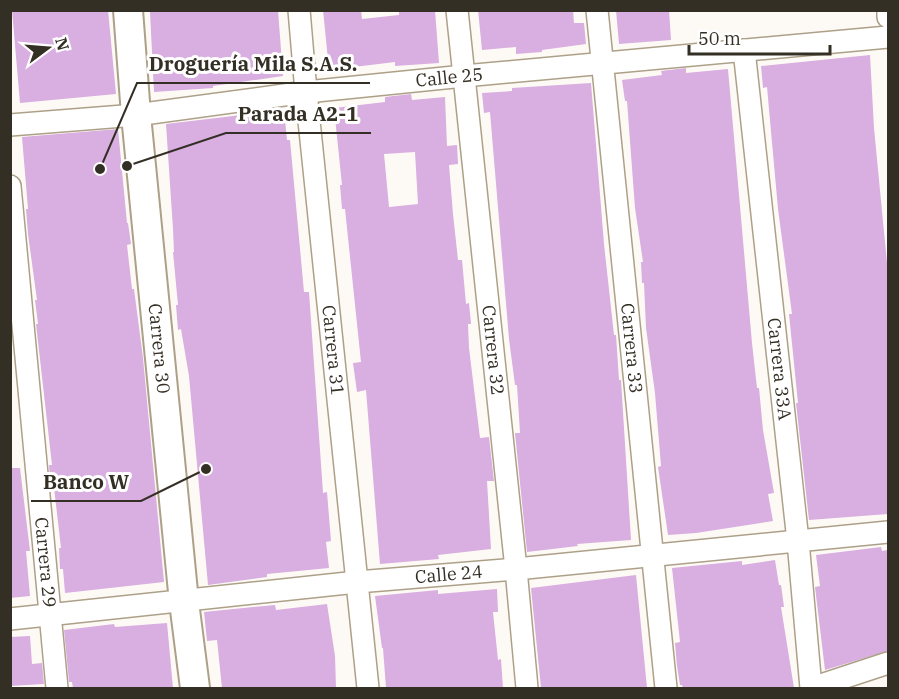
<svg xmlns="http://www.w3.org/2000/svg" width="899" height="699" font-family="'IBM Plex Serif',serif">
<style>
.building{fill:#d9aee0;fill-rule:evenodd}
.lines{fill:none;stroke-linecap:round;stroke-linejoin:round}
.street-casing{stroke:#ada088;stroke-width:24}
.secondary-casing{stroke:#ada088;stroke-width:32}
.street{stroke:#fff;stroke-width:21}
.secondary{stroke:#fff;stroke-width:28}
.labels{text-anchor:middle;stroke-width:6;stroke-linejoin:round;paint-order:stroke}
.street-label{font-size:18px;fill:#342f25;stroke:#fff}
.leader{fill:none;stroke:#342f25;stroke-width:2}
.callout-dot{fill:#342f25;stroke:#fff;stroke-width:2}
.callout-label{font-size:20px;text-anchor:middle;font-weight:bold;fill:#342f25;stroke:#fff;stroke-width:6;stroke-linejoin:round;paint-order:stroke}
</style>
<rect width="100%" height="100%" fill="#fdfaf5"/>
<g class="building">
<path d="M 12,10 L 108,10 L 116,94 L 20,103 Z"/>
<path d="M 152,10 L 278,10 L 283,76 L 213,86 L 213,88 L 154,92 L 150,12 Z"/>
<path d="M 323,10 L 361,10 L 362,19 L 399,15 L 399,10 L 435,10 L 439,63 L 395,66 L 395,62 L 329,70 Z"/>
<path d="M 478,10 L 573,10 L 574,23 L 584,23 L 586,44 L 542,50 L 542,52 L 516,54 L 516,47 L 482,50 Z"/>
<path d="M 616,10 L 669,10 L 671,40 L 619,44 Z"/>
<path d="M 870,55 L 874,128 L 888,273 L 888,514 L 809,520 L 796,403 L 798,403 L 789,314 L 792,314 L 778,209 L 767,87 L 763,88 L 761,66 Z"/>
<path d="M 686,68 L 686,73 L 728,69 L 752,343 L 757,388 L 759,388 L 763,430 L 774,493 L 768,494 L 773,521 L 696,533 L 668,535 L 658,467 L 661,466 L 655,393 L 646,328 L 644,283 L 642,283 L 641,262 L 643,262 L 635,208 L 627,101 L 625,101 L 622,80 L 662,75 L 661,71 Z"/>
<path d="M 591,83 L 604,244 L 614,335 L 616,335 L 619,380 L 621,380 L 631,540 L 577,544 L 578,546 L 527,552 L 515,433 L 520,433 L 517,385 L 515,385 L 509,339 L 490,112 L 484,113 L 482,93 L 512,91 L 512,88 Z"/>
<path d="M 411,94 L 412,100 L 445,97 L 447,146 L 457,145 L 458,164 L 449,165 L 453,214 L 458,260 L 462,260 L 466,304 L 469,303 L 471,324 L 468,324 L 469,348 L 480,438 L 489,437 L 494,481 L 487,481 L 491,549 L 438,555 L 439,559 L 380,564 L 366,390 L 357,392 L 353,363 L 361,362 L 345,209 L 342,209 L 340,185 L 342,185 L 334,108 L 385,102 L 385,97 ZM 415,152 L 418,204 L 389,207 L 384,154 Z"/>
<path d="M 284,110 L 287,140 L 290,140 L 304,292 L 309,292 L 323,493 L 327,492 L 331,541 L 326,542 L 329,568 L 267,574 L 267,577 L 208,585 L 189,376 L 181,329 L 178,330 L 176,305 L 178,305 L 173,252 L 174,252 L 173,229 L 166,124 Z"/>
<path d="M 118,129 L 127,223 L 128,223 L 131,244 L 127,245 L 132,289 L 134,289 L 143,358 L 164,582 L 65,593 L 63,569 L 60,569 L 59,548 L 61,548 L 53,479 L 50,480 L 49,465 L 52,465 L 36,324 L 38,324 L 35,300 L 37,300 L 28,234 L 26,209 L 28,209 L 22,137 Z"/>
<path d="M 10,468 L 20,468 L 30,551 L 26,551 L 30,596 L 10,598 Z"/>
<path d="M 881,547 L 882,551 L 888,550 L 888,651 L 825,670 L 815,587 L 820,586 L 816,555 Z"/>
<path d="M 775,560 L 779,585 L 781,585 L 784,607 L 781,607 L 794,688 L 683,688 L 682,685 L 680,685 L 677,666 L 675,643 L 680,642 L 672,568 L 742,561 L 742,565 Z"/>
<path d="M 636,575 L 647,688 L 541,688 L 531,588 Z"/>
<path d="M 497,589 L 498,612 L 493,612 L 498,660 L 501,659 L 503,688 L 386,688 L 383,648 L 382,648 L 375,596 L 438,590 L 438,594 Z"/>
<path d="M 327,604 L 335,656 L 336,688 L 222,688 L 217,640 L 207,641 L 204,612 L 275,605 L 276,610 Z"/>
<path d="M 167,623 L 173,688 L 73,688 L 72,682 L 69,682 L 64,630 L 114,624 L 115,627 Z"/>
<path d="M 30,636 L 32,664 L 42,663 L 44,684 L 10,686 L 10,637 Z"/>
</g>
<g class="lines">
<defs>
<g id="street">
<path id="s1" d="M 299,10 L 306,92 L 368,688"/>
<path id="s2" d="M 457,10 L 516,569 L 527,688"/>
<path id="s3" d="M 597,10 L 666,688"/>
<path d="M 888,10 L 888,17"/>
<path id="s4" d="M 744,50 L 798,541 L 811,688"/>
<path id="s5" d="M 10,125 L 136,115 L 306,92 L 464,76 L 888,37"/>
<path id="s6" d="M 10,186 L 57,688"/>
<path id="s7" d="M 10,619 L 357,582 L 516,569 L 888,532"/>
<path d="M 812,688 L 888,663"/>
</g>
<g id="secondary">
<path id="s8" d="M 128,10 L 136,115 L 184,602 L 195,688"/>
</g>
</defs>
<use href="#street" class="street-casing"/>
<use href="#secondary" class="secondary-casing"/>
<use href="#street" class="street"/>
<use href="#secondary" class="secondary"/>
</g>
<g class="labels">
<g class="street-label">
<text dy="6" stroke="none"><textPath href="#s5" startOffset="442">Calle 25</textPath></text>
<text dy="6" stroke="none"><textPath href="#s2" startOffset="342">Carrera 32</textPath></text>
<text dy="6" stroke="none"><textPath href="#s8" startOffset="340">Carrera 30</textPath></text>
<text dy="6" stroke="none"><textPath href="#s1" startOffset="342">Carrera 31</textPath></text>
<text dy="6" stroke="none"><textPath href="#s3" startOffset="340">Carrera 33</textPath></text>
<text dy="6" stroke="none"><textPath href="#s4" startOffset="321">Carrera 33A</textPath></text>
<text dy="6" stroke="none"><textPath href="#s6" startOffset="378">Carrera 29</textPath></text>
<text dy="6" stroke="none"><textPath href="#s7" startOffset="441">Calle 24</textPath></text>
</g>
</g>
<path class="leader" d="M100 169L137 83H370M127 166L226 133H371M206 469L141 501H31"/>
<g class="callout-dot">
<circle cx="100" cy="169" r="6"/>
<circle cx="127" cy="166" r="6"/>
<circle cx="206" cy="469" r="6"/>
</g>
<g class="callout-label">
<text x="253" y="71">Droguería Mila S.A.S.</text>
<text x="298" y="121">Parada A2-1</text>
<text x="86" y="489">Banco W</text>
</g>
<rect width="899" height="699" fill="none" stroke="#342f25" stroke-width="24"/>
<g transform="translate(48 48) rotate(74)" stroke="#ffffff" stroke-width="4.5" paint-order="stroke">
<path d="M0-4.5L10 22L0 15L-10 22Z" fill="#342f25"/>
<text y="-9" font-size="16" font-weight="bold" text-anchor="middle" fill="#342f25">N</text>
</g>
<path d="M689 45v9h141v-9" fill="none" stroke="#342f25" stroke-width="3"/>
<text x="698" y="45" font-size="18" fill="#342f25" stroke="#ffffff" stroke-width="4.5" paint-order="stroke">50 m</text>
</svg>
